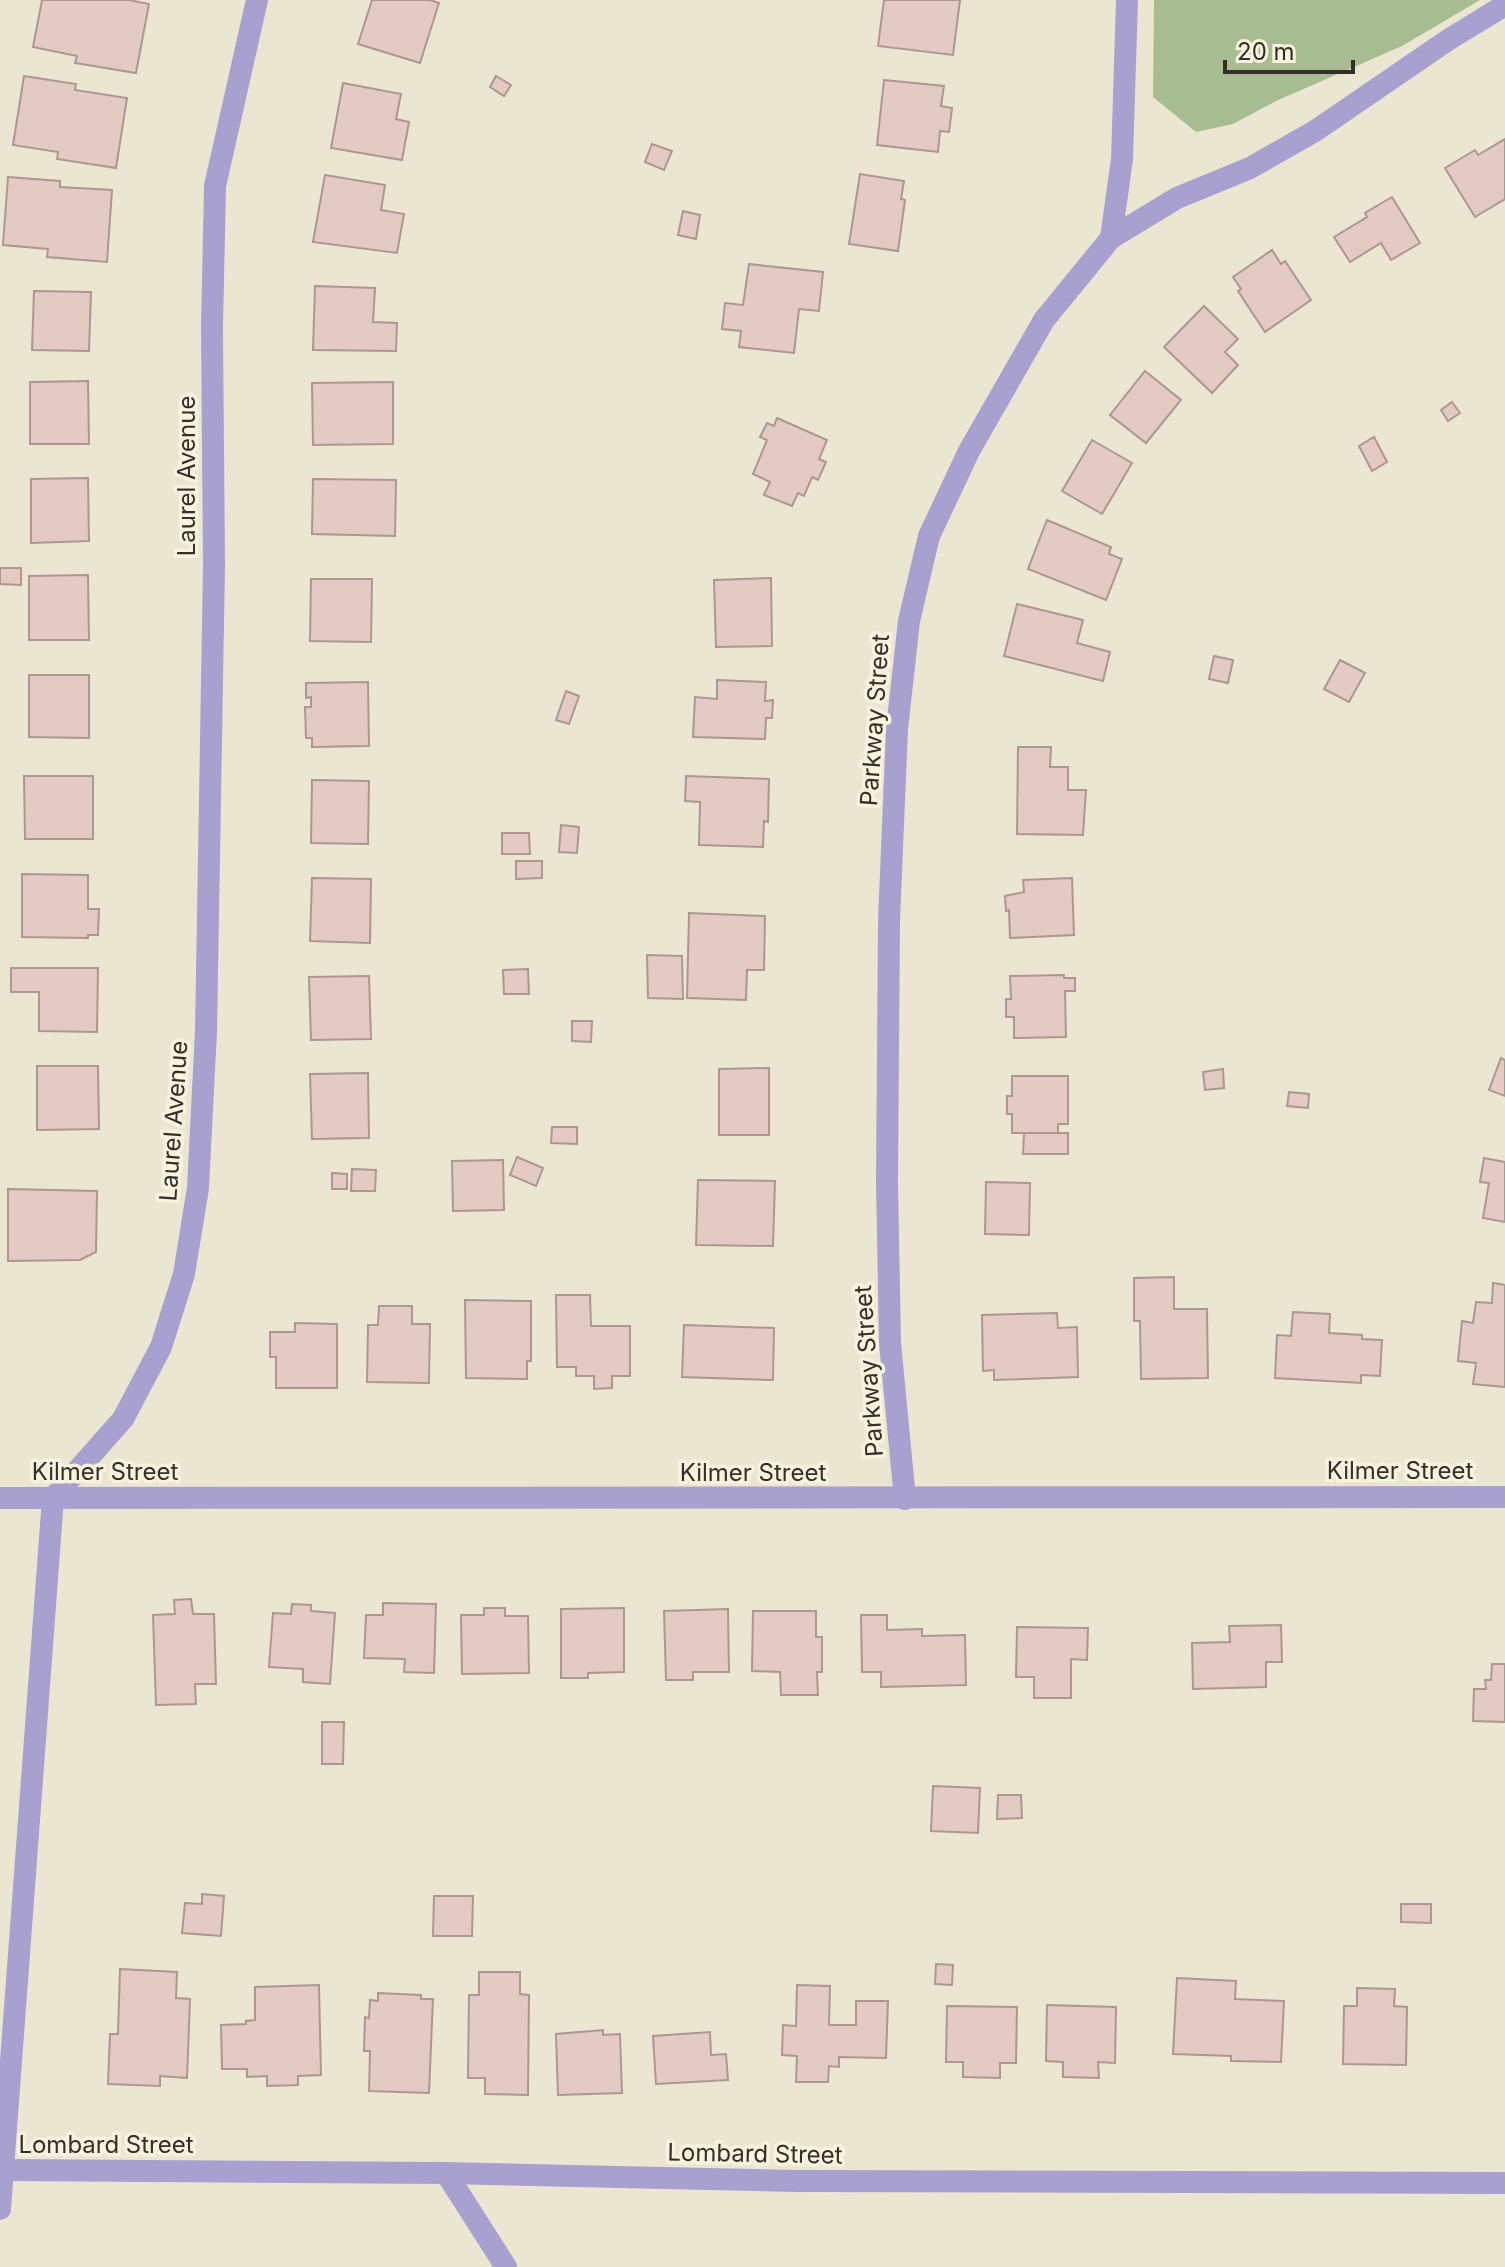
<svg xmlns="http://www.w3.org/2000/svg" width="1505" height="2267" font-family="Inter,sans-serif">
<style>
.green{fill:#a7bc90}
.building{fill:#e3cbc4;stroke:#ad9790;stroke-width:2}
.lines{fill:none;stroke-linecap:round;stroke-linejoin:round}
.minor{stroke:#a8a1d0;stroke-width:22}
.labels{text-anchor:middle;stroke-width:7;stroke-linejoin:round;paint-order:stroke}
.street-label{font-size:24px;fill:#323028;stroke:#f8f3de}
</style>
<rect width="100%" height="100%" fill="#ebe6d1"/>
<path class="green" d="M 1154,0 L 1480,0 L 1402,46 L 1276,101 L 1233,124 L 1196,132 L 1153,97 Z"/>
<g class="building">
<path d="M 42,0 L 129,0 L 149,4 L 136,73 L 75,63 L 77,56 L 33,47 Z"/>
<path d="M 372,0 L 430,0 L 439,3 L 420,63 L 358,44 Z"/>
<path d="M 884,0 L 960,0 L 953,55 L 878,46 Z"/>
<path d="M 24,76 L 76,84 L 75,90 L 127,98 L 116,168 L 57,159 L 58,152 L 13,145 Z"/>
<path d="M 496,76 L 511,85 L 504,96 L 490,87 Z"/>
<path d="M 884,80 L 944,86 L 941,106 L 952,108 L 949,132 L 940,131 L 938,152 L 877,145 Z"/>
<path d="M 343,83 L 401,94 L 396,119 L 409,122 L 402,160 L 331,148 Z"/>
<path d="M 1505,139 L 1505,199 L 1475,217 L 1445,168 L 1475,150 L 1478,155 Z"/>
<path d="M 652,144 L 672,151 L 664,170 L 645,162 Z"/>
<path d="M 860,174 L 904,181 L 901,199 L 905,200 L 898,251 L 849,244 Z"/>
<path d="M 325,175 L 385,185 L 381,210 L 404,214 L 397,253 L 313,242 Z"/>
<path d="M 8,177 L 60,181 L 60,187 L 112,190 L 107,262 L 47,257 L 48,249 L 3,245 Z"/>
<path d="M 1392,197 L 1420,243 L 1391,260 L 1381,243 L 1350,262 L 1334,237 L 1367,217 L 1365,213 Z"/>
<path d="M 683,211 L 700,215 L 696,239 L 678,235 Z"/>
<path d="M 1272,250 L 1281,264 L 1285,261 L 1311,300 L 1265,332 L 1238,291 L 1241,289 L 1233,277 Z"/>
<path d="M 749,264 L 823,272 L 819,311 L 799,309 L 794,353 L 739,347 L 741,331 L 722,329 L 725,303 L 743,305 Z"/>
<path d="M 315,286 L 375,288 L 373,322 L 397,323 L 396,351 L 313,350 Z"/>
<path d="M 34,291 L 91,292 L 89,351 L 32,350 Z"/>
<path d="M 1204,306 L 1238,339 L 1225,352 L 1238,365 L 1212,393 L 1164,347 Z"/>
<path d="M 1145,371 L 1181,400 L 1146,443 L 1110,415 Z"/>
<path d="M 88,381 L 89,444 L 30,444 L 30,382 Z"/>
<path d="M 393,382 L 393,444 L 313,445 L 312,383 Z"/>
<path d="M 1452,402 L 1460,413 L 1448,421 L 1441,410 Z"/>
<path d="M 777,418 L 827,440 L 819,459 L 826,462 L 818,480 L 812,477 L 804,496 L 798,493 L 792,506 L 764,495 L 770,482 L 753,474 L 767,440 L 760,437 L 767,423 L 774,426 Z"/>
<path d="M 1374,437 L 1387,462 L 1372,471 L 1359,446 Z"/>
<path d="M 1092,440 L 1132,463 L 1102,514 L 1062,491 Z"/>
<path d="M 88,478 L 89,541 L 31,543 L 31,479 Z"/>
<path d="M 313,479 L 396,480 L 395,536 L 312,534 Z"/>
<path d="M 1047,520 L 1111,547 L 1109,554 L 1122,559 L 1106,600 L 1028,569 Z"/>
<path d="M 0,568 L 21,568 L 21,585 L 0,584 Z"/>
<path d="M 88,575 L 89,640 L 29,640 L 29,576 Z"/>
<path d="M 771,578 L 772,646 L 716,647 L 714,580 Z"/>
<path d="M 311,579 L 372,579 L 371,642 L 310,641 Z"/>
<path d="M 1017,604 L 1083,620 L 1077,643 L 1110,652 L 1103,681 L 1004,656 Z"/>
<path d="M 1214,656 L 1233,660 L 1228,683 L 1209,679 Z"/>
<path d="M 1340,660 L 1365,673 L 1349,702 L 1324,689 Z"/>
<path d="M 29,675 L 89,675 L 89,738 L 29,737 Z"/>
<path d="M 717,680 L 766,682 L 765,701 L 773,700 L 772,718 L 766,718 L 765,739 L 693,737 L 695,697 L 717,699 Z"/>
<path d="M 368,682 L 369,746 L 312,747 L 312,738 L 306,738 L 305,707 L 311,707 L 311,697 L 306,698 L 306,683 Z"/>
<path d="M 566,691 L 579,696 L 569,724 L 556,720 Z"/>
<path d="M 1018,747 L 1051,747 L 1050,767 L 1068,767 L 1068,790 L 1086,790 L 1083,835 L 1017,834 Z"/>
<path d="M 24,776 L 93,776 L 93,839 L 25,839 Z"/>
<path d="M 686,776 L 769,779 L 768,822 L 764,821 L 763,847 L 699,845 L 700,802 L 685,801 Z"/>
<path d="M 312,780 L 369,781 L 368,844 L 311,843 Z"/>
<path d="M 561,825 L 579,827 L 577,853 L 559,852 Z"/>
<path d="M 502,833 L 529,833 L 530,854 L 502,854 Z"/>
<path d="M 516,861 L 542,861 L 542,878 L 516,879 Z"/>
<path d="M 22,874 L 88,875 L 88,909 L 99,909 L 98,935 L 88,935 L 88,938 L 22,937 Z"/>
<path d="M 312,878 L 371,879 L 370,943 L 310,941 Z"/>
<path d="M 1072,878 L 1074,935 L 1010,938 L 1009,910 L 1006,911 L 1005,896 L 1024,892 L 1023,880 Z"/>
<path d="M 689,913 L 765,916 L 764,970 L 747,970 L 746,1000 L 687,998 Z"/>
<path d="M 647,955 L 682,956 L 683,999 L 648,998 Z"/>
<path d="M 11,968 L 98,968 L 97,1032 L 39,1031 L 39,992 L 11,992 Z"/>
<path d="M 528,969 L 529,994 L 504,994 L 503,970 Z"/>
<path d="M 1064,975 L 1064,978 L 1075,978 L 1075,991 L 1065,991 L 1066,1037 L 1014,1038 L 1014,1017 L 1006,1017 L 1006,999 L 1011,999 L 1010,976 Z"/>
<path d="M 369,976 L 371,1039 L 311,1040 L 309,977 Z"/>
<path d="M 572,1021 L 592,1021 L 591,1042 L 572,1041 Z"/>
<path d="M 1501,1058 L 1505,1060 L 1505,1096 L 1489,1090 Z"/>
<path d="M 37,1066 L 98,1066 L 99,1129 L 37,1130 Z"/>
<path d="M 769,1068 L 769,1135 L 719,1135 L 719,1069 Z"/>
<path d="M 1223,1069 L 1224,1088 L 1205,1090 L 1203,1072 Z"/>
<path d="M 368,1073 L 369,1138 L 312,1139 L 310,1074 Z"/>
<path d="M 1012,1076 L 1068,1076 L 1068,1124 L 1058,1124 L 1058,1133 L 1012,1133 L 1012,1114 L 1007,1114 L 1007,1096 L 1012,1096 Z"/>
<path d="M 1289,1092 L 1309,1094 L 1308,1108 L 1287,1106 Z"/>
<path d="M 552,1127 L 577,1127 L 577,1144 L 551,1143 Z"/>
<path d="M 1024,1133 L 1068,1133 L 1068,1154 L 1023,1154 Z"/>
<path d="M 517,1157 L 543,1168 L 536,1186 L 510,1175 Z"/>
<path d="M 1484,1158 L 1505,1162 L 1505,1222 L 1483,1218 L 1489,1183 L 1480,1182 Z"/>
<path d="M 503,1160 L 504,1210 L 453,1211 L 452,1161 Z"/>
<path d="M 352,1169 L 376,1170 L 375,1191 L 351,1191 Z"/>
<path d="M 332,1173 L 347,1174 L 347,1189 L 332,1189 Z"/>
<path d="M 698,1180 L 775,1181 L 773,1246 L 696,1245 Z"/>
<path d="M 986,1182 L 1030,1183 L 1029,1235 L 985,1234 Z"/>
<path d="M 8,1189 L 97,1191 L 96,1252 L 80,1260 L 8,1261 Z"/>
<path d="M 1174,1277 L 1174,1309 L 1207,1309 L 1208,1378 L 1141,1379 L 1140,1321 L 1134,1321 L 1134,1278 Z"/>
<path d="M 1493,1283 L 1505,1285 L 1505,1387 L 1473,1384 L 1476,1363 L 1458,1361 L 1462,1321 L 1473,1323 L 1476,1302 L 1492,1303 Z"/>
<path d="M 556,1295 L 590,1295 L 591,1326 L 630,1326 L 630,1376 L 612,1376 L 612,1388 L 594,1389 L 594,1376 L 576,1376 L 576,1367 L 557,1367 Z"/>
<path d="M 465,1300 L 531,1301 L 531,1361 L 527,1361 L 527,1379 L 466,1378 Z"/>
<path d="M 379,1306 L 412,1306 L 412,1324 L 430,1324 L 429,1383 L 367,1382 L 368,1325 L 378,1325 Z"/>
<path d="M 1293,1312 L 1330,1314 L 1329,1333 L 1362,1335 L 1362,1339 L 1382,1340 L 1380,1376 L 1361,1375 L 1361,1383 L 1275,1378 L 1277,1335 L 1291,1336 Z"/>
<path d="M 1057,1313 L 1058,1328 L 1077,1327 L 1078,1377 L 994,1380 L 994,1370 L 983,1371 L 982,1315 Z"/>
<path d="M 295,1323 L 337,1324 L 337,1388 L 276,1388 L 276,1357 L 270,1357 L 270,1332 L 295,1332 Z"/>
<path d="M 684,1325 L 774,1328 L 773,1380 L 682,1377 Z"/>
<path d="M 191,1599 L 193,1614 L 214,1614 L 216,1684 L 195,1684 L 196,1704 L 156,1705 L 153,1615 L 175,1614 L 174,1600 Z"/>
<path d="M 383,1603 L 436,1604 L 434,1673 L 404,1672 L 405,1659 L 364,1658 L 366,1615 L 383,1615 Z"/>
<path d="M 292,1604 L 311,1605 L 311,1611 L 335,1613 L 330,1684 L 303,1682 L 303,1669 L 269,1667 L 273,1613 L 291,1614 Z"/>
<path d="M 484,1608 L 505,1608 L 505,1616 L 528,1616 L 529,1673 L 462,1674 L 461,1615 L 484,1615 Z"/>
<path d="M 624,1608 L 624,1672 L 588,1673 L 588,1678 L 561,1678 L 561,1609 Z"/>
<path d="M 728,1609 L 729,1672 L 693,1672 L 693,1680 L 666,1680 L 664,1611 Z"/>
<path d="M 753,1611 L 816,1611 L 816,1637 L 822,1637 L 822,1672 L 817,1672 L 818,1695 L 781,1695 L 780,1672 L 752,1671 Z"/>
<path d="M 861,1615 L 887,1615 L 887,1630 L 922,1629 L 922,1636 L 965,1635 L 966,1685 L 881,1687 L 881,1672 L 862,1672 Z"/>
<path d="M 1281,1625 L 1282,1662 L 1266,1662 L 1266,1687 L 1193,1689 L 1192,1643 L 1230,1642 L 1229,1626 Z"/>
<path d="M 1017,1627 L 1088,1628 L 1087,1660 L 1071,1659 L 1071,1698 L 1034,1698 L 1034,1677 L 1016,1677 Z"/>
<path d="M 1492,1664 L 1505,1664 L 1505,1722 L 1473,1721 L 1474,1689 L 1486,1689 L 1485,1680 L 1491,1680 Z"/>
<path d="M 322,1722 L 344,1722 L 343,1764 L 322,1764 Z"/>
<path d="M 933,1786 L 980,1788 L 978,1833 L 931,1831 Z"/>
<path d="M 998,1795 L 1021,1795 L 1022,1818 L 997,1819 Z"/>
<path d="M 202,1894 L 224,1896 L 221,1936 L 182,1933 L 185,1903 L 202,1904 Z"/>
<path d="M 434,1896 L 473,1896 L 472,1936 L 433,1936 Z"/>
<path d="M 1401,1904 L 1431,1904 L 1431,1923 L 1401,1922 Z"/>
<path d="M 936,1964 L 953,1965 L 952,1985 L 935,1984 Z"/>
<path d="M 120,1969 L 177,1972 L 176,1998 L 190,1999 L 187,2078 L 160,2076 L 160,2086 L 108,2084 L 110,2034 L 118,2034 Z"/>
<path d="M 479,1972 L 520,1972 L 520,1994 L 529,1995 L 528,2095 L 485,2094 L 485,2078 L 468,2078 L 469,1995 L 479,1995 Z"/>
<path d="M 1177,1978 L 1236,1981 L 1235,1999 L 1284,2001 L 1281,2062 L 1231,2061 L 1231,2056 L 1173,2054 Z"/>
<path d="M 319,1985 L 321,2075 L 298,2076 L 298,2085 L 267,2086 L 267,2076 L 247,2077 L 247,2069 L 222,2069 L 221,2025 L 246,2024 L 246,2021 L 255,2020 L 255,1987 Z"/>
<path d="M 797,1985 L 830,1986 L 829,2025 L 856,2025 L 856,2001 L 888,2001 L 886,2058 L 839,2057 L 839,2067 L 829,2066 L 828,2082 L 796,2082 L 797,2056 L 782,2055 L 783,2025 L 796,2026 Z"/>
<path d="M 1357,1988 L 1395,1989 L 1394,2006 L 1407,2007 L 1406,2065 L 1343,2064 L 1344,2006 L 1357,2006 Z"/>
<path d="M 378,1993 L 421,1995 L 421,1999 L 433,1999 L 429,2093 L 369,2091 L 370,2051 L 364,2051 L 365,2017 L 369,2018 L 370,2000 L 378,2001 Z"/>
<path d="M 1047,2005 L 1116,2007 L 1115,2063 L 1098,2062 L 1099,2078 L 1063,2077 L 1063,2062 L 1046,2061 Z"/>
<path d="M 947,2006 L 1017,2007 L 1016,2063 L 1000,2063 L 1000,2078 L 963,2077 L 963,2062 L 946,2062 Z"/>
<path d="M 603,2030 L 603,2035 L 620,2034 L 622,2093 L 558,2095 L 556,2034 Z"/>
<path d="M 710,2032 L 711,2055 L 726,2054 L 728,2080 L 656,2084 L 653,2036 Z"/>
</g>
<g class="lines">
<g class="minor">
<path d="M 1111,238 L 1177,198 L 1250,168 L 1315,131 L 1448,40 L 1505,5"/>
<path d="M 0,1498 L 1505,1497"/>
<path d="M 905,1499 L 890,1343 L 887,1182 L 889,921 L 897,729 L 909,621 L 929,536 L 969,451 L 1044,320 L 1111,238 L 1122,159 L 1127,0"/>
<path d="M 3,2170 L 446,2173 L 798,2181 L 1505,2183"/>
<path d="M 446,2173 L 506,2267"/>
<path d="M 0,2209 L 53,1498 L 123,1419 L 161,1347 L 184,1274 L 198,1188 L 206,1031 L 214,566 L 212,327 L 215,186 L 257,0"/>
</g>
</g>
<g class="labels">
<g class="street-label">
<text transform="translate(187 476) rotate(-90)" y="8">Laurel Avenue</text>
<text transform="translate(875 720) rotate(-86)" y="8">Parkway Street</text>
<text transform="translate(174 1121) rotate(-86)" y="8">Laurel Avenue</text>
<text transform="translate(869 1371) rotate(-94)" y="8">Parkway Street</text>
<text x="1400" y="1479">Kilmer Street</text>
<text x="105" y="1480">Kilmer Street</text>
<text x="753" y="1481">Kilmer Street</text>
<text x="106" y="2153">Lombard Street</text>
<text transform="translate(755 2154) rotate(1)" y="8">Lombard Street</text>
</g>
</g>
<path d="M1225 60v12h128v-12" fill="none" stroke="#323028" stroke-width="4"/>
<text x="1237" y="60" font-size="24" fill="#323028" stroke="#f8f3de" stroke-width="6" paint-order="stroke">20 m</text>
</svg>
